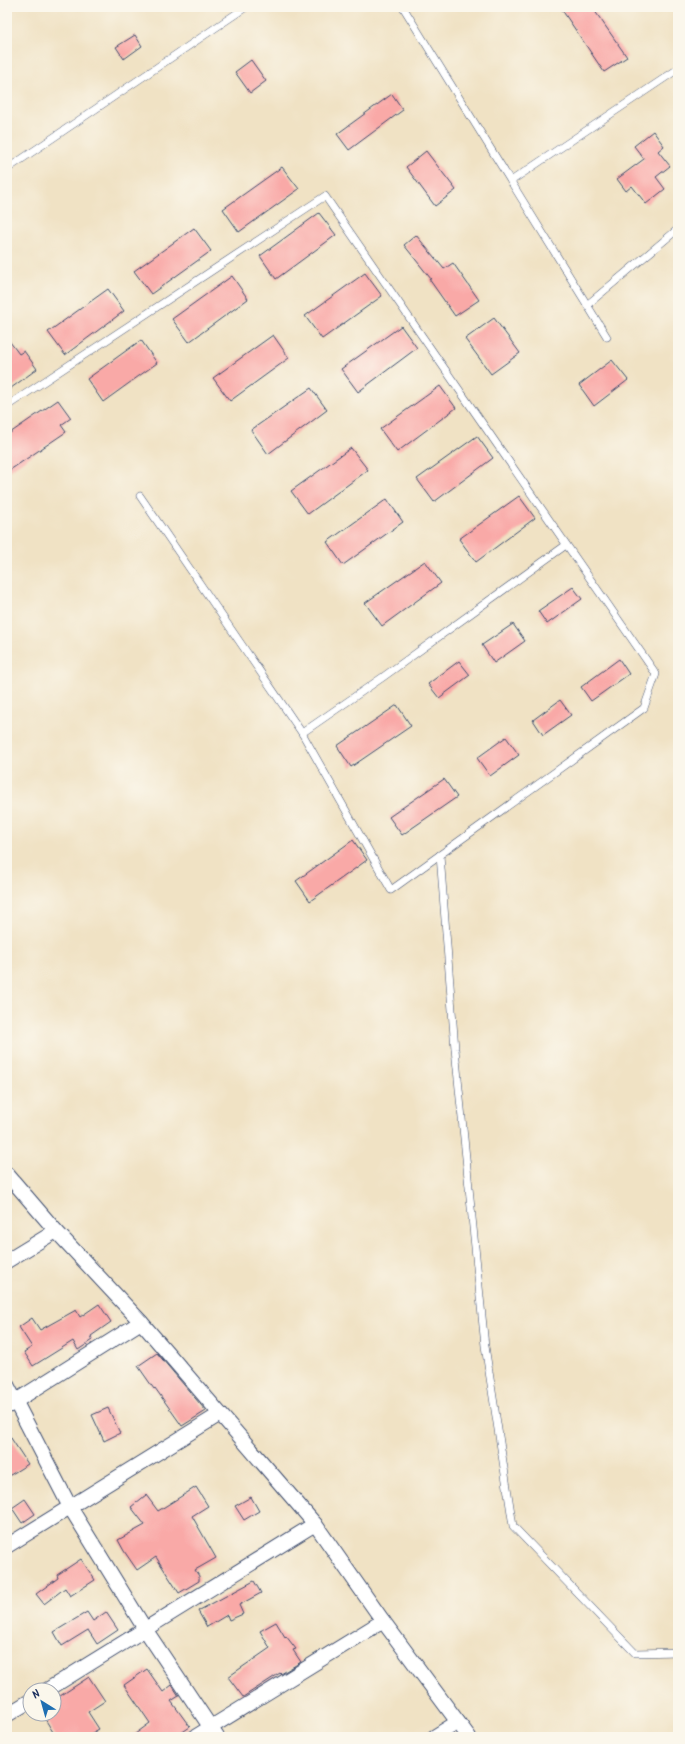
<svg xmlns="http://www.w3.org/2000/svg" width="685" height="1744" font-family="Kalam,sans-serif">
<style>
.building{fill:#f9a9a7}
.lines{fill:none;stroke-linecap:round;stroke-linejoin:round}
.service-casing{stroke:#3b4a6d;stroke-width:8}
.minor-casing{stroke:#3b4a6d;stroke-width:16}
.service{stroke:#fff;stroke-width:7}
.minor{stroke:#fff;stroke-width:14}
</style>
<rect width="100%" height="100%" fill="#fbf7ec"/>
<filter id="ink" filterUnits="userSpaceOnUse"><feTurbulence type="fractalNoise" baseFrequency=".025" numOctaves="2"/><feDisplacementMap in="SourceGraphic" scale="8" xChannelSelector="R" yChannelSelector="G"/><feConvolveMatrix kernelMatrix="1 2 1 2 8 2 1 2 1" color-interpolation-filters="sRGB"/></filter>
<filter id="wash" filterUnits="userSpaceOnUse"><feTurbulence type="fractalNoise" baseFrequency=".012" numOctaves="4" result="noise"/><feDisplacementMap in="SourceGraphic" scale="16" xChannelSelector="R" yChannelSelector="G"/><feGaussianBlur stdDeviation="0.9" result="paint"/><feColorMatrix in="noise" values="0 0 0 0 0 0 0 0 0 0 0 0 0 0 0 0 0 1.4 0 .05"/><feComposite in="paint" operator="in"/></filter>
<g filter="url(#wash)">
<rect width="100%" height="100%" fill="#f0e2c4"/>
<g id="blocks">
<g class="building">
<path d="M 560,7 L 592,7 L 627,57 L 604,72 Z"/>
<path d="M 135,35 L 142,46 L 124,59 L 116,47 Z"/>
<path d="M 251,60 L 266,81 L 250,93 L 235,72 Z"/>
<path d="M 392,94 L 403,110 L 349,150 L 337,134 Z"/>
<path d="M 653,131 L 664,146 L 658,151 L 670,166 L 656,177 L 665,189 L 646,204 L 632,186 L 626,191 L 617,179 L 644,159 L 634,146 Z"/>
<path d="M 426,151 L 456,190 L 435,206 L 406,167 Z"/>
<path d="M 282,167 L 299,189 L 239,232 L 223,209 Z"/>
<path d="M 319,213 L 336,235 L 276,279 L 260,256 Z"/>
<path d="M 194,228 L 211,251 L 151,294 L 134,271 Z"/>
<path d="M 416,235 L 444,269 L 453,263 L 479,300 L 455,316 L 429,279 L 431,279 L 404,245 Z"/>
<path d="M 365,273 L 382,296 L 322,339 L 305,316 Z"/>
<path d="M 232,276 L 248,299 L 189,342 L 172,319 Z"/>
<path d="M 108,289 L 124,311 L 65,355 L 48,332 Z"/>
<path d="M 494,318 L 520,353 L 491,374 L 465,339 Z"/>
<path d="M 401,326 L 417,348 L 358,392 L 341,369 Z"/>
<path d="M 273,335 L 289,358 L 230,401 L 213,378 Z"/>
<path d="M 7,338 L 19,354 L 24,351 L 37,369 L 7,391 Z"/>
<path d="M 141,340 L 157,363 L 103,402 L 87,379 Z"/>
<path d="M 612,360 L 628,380 L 594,406 L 579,385 Z"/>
<path d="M 440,386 L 456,408 L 397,452 L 380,429 Z"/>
<path d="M 311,388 L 327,410 L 268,454 L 251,430 Z"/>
<path d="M 58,400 L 71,418 L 61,425 L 66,432 L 7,472 L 7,435 Z"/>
<path d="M 477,436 L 493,458 L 434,502 L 417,479 Z"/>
<path d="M 351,448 L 368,470 L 308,514 L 291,491 Z"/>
<path d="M 519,496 L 535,518 L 476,562 L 459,539 Z"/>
<path d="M 387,499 L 403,522 L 343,565 L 327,542 Z"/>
<path d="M 425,561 L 441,583 L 382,626 L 365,603 Z"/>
<path d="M 573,587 L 582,599 L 547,624 L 538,611 Z"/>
<path d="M 513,624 L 525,641 L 494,663 L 482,645 Z"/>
<path d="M 619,659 L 629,674 L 591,701 L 581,687 Z"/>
<path d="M 459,661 L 470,675 L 439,698 L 428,684 Z"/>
<path d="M 560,700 L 571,715 L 543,735 L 533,720 Z"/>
<path d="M 397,705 L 411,726 L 351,767 L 337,746 Z"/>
<path d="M 506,737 L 519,755 L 490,776 L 477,758 Z"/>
<path d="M 444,779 L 457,797 L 402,835 L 389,817 Z"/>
<path d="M 353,840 L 367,860 L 310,901 L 296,881 Z"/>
<path d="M 99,1304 L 111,1322 L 91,1336 L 93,1340 L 78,1350 L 73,1341 L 33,1366 L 24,1352 L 32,1347 L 19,1327 L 32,1318 L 40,1330 L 76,1310 L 80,1317 Z"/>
<path d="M 157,1353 L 206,1411 L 182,1426 L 155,1388 L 154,1389 L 138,1366 Z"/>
<path d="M 108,1408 L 120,1433 L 104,1441 L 92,1415 Z"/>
<path d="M 7,1432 L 28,1464 L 7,1477 Z"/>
<path d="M 196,1487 L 208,1506 L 192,1516 L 216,1558 L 195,1570 L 199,1576 L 199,1581 L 179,1593 L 156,1557 L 137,1570 L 124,1551 L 118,1540 L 145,1525 L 131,1507 L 146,1495 L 158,1511 Z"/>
<path d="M 251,1497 L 259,1511 L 244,1520 L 235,1506 Z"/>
<path d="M 25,1499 L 35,1514 L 22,1523 L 12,1508 Z"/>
<path d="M 81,1559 L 95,1580 L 70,1596 L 65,1588 L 44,1604 L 36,1594 L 58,1578 L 57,1575 Z"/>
<path d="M 254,1581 L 261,1593 L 239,1605 L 243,1614 L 229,1620 L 227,1615 L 207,1627 L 198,1611 Z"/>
<path d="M 87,1612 L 93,1621 L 106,1612 L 118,1630 L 97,1644 L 88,1630 L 62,1646 L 54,1632 Z"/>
<path d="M 276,1622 L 285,1637 L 286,1636 L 296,1649 L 293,1650 L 301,1662 L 281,1674 L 280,1673 L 243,1697 L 228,1677 L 270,1648 L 260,1631 Z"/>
<path d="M 147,1669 L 163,1692 L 172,1685 L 179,1696 L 171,1701 L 190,1727 L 175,1737 L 131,1737 L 150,1723 L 124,1685 Z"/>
<path d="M 89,1677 L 105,1701 L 88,1712 L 99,1729 L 85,1737 L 56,1737 L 42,1714 L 54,1714 L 54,1700 Z"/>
</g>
</g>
</g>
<g filter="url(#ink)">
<use href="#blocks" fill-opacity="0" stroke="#3b4a6d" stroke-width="1"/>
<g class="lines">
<defs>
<g id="service">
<path d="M 403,7 L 607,337"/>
<path d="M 7,169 L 246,7"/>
<path d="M 511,181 L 678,69"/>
<path d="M 587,305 L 678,229"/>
<path d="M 7,406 L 325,196 L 656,674 L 644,708 L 391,890 L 302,733 L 140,496"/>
<path d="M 302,733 L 383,677 L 566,545"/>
<path d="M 440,855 L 455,1049 L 485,1346 L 513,1526 L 635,1653 L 678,1652"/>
</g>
<g id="minor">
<path d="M 7,1174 L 56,1231 L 141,1322 L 315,1524 L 383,1621 L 469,1737"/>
<path d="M 7,1261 L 56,1231"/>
<path d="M 7,1385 L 70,1507 L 145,1629 L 217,1737"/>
<path d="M 8,1406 L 141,1322"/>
<path d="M 7,1546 L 220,1414"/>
<path d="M 47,1690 L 315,1524"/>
<path d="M 7,1715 L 30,1701"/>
<path d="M 195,1737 L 383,1621"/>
<path d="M 434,1737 L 458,1722"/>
</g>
</defs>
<use href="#service" class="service-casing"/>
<use href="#minor" class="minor-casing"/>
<use href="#service" class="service"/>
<use href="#minor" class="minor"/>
</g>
</g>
<rect width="685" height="1744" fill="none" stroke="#fbf7ec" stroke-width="24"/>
<g transform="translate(42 1702) rotate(323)"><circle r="19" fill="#fbf7ec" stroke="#a1a7b3"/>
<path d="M0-3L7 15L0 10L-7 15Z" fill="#1f6fb2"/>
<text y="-6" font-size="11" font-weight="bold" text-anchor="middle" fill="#1b2f5e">N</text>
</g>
</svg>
